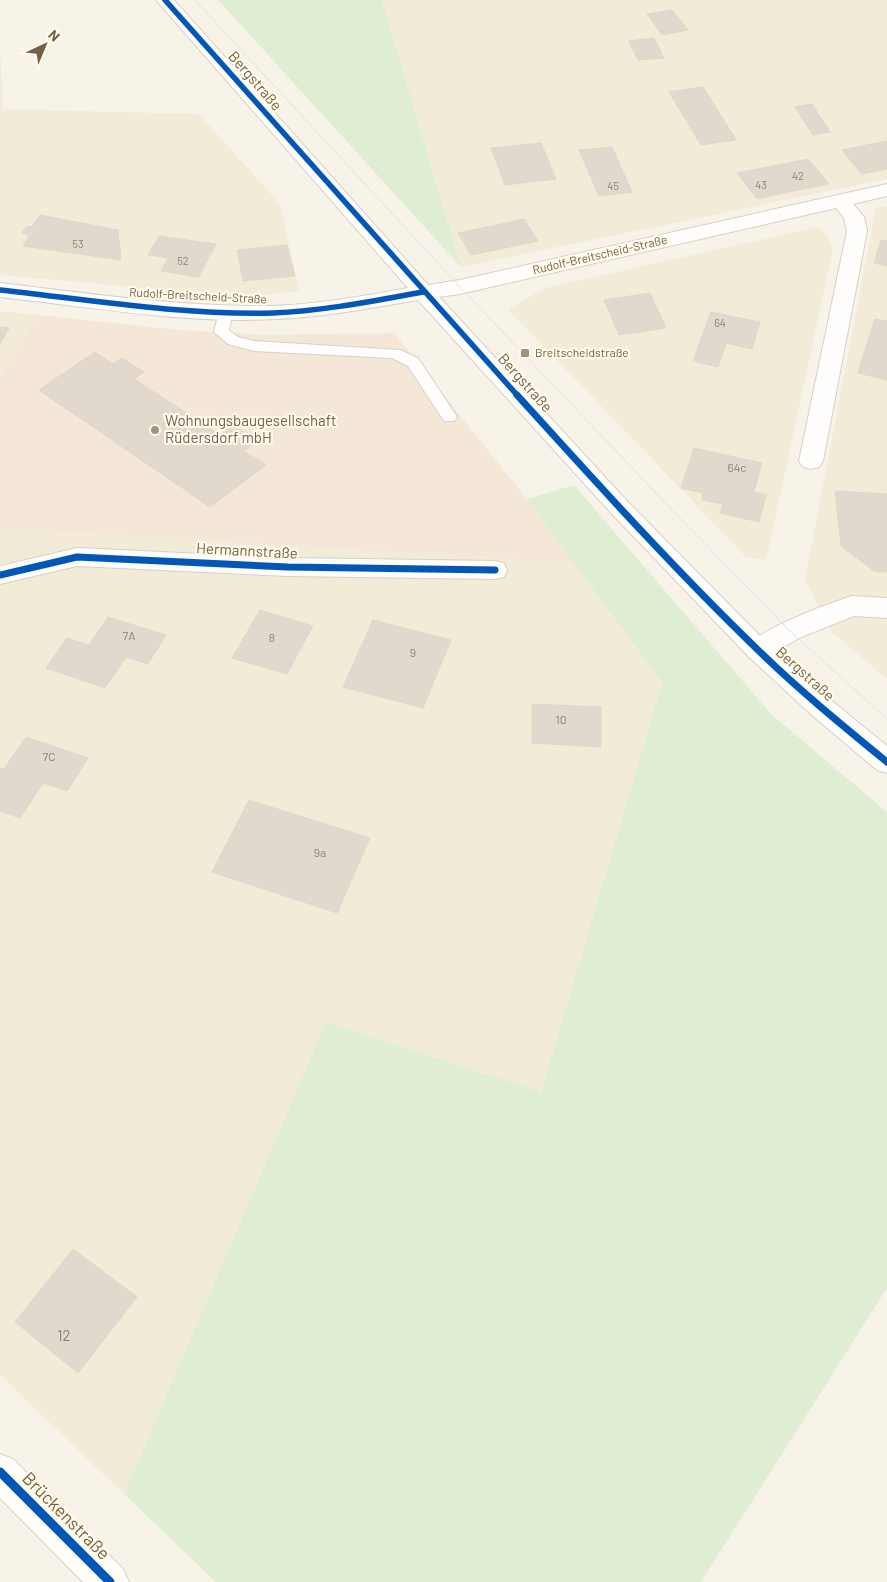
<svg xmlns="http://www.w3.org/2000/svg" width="887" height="1582" font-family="Barlow,sans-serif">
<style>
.residential{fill:#f2ebd8}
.commercial{fill:#f5e7d8}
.green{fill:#dfeed3}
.building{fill:#e1d9cd;stroke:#dfd7ca}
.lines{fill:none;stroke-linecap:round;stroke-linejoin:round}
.service-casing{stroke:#d6d0c7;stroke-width:2}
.minor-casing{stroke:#d6d0c7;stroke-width:2}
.tertiary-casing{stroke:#d6d0c7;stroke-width:2}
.service{fill:#fefdfc;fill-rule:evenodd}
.minor{fill:#fefdfc;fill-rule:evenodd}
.tertiary{fill:#fefdfc;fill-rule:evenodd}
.tram{stroke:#e4e1e4;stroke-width:1}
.cycleway-far2-casing{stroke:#fffae9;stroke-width:8}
.cycleway-far1-casing{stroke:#fffae9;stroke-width:10}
.cycleway-casing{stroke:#fffae9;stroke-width:12}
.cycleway-far2{stroke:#0057b8;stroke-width:5.5}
.cycleway-far1{stroke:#0057b8;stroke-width:7}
.cycleway{stroke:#0057b8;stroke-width:9}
.poi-dot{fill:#a29380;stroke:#fffae9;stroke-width:2}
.labels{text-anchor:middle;stroke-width:4.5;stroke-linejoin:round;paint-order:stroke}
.far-number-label{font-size:11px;fill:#92806c}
.far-street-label{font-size:12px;fill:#755f48;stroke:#fffae9}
.far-poi-label{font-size:12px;fill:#755f48;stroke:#fffae9;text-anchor:start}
.number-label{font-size:12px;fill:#92806c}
.street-label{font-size:15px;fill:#755f48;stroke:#fffae9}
.poi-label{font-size:15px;fill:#755f48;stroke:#fffae9;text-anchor:start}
.near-number-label{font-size:15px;fill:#92806c}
.near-street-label{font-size:18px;fill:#755f48;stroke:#fffae9}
</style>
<rect width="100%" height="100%" fill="#f7f3e8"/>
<g class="residential">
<path d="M 382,0 L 887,0 L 887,179 L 461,267 Z"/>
<path d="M 0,49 L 3,109 L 199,114 L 280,204 L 299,291 L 245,297 L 0,275 Z"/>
<path d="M 887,206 L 887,679 L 830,630 L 805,580 L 876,208 Z"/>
<path d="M 818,227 L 827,235 L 833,249 L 766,560 L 746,557 L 508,309 L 545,288 Z"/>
<path d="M 0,311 L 38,315 L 0,376 Z"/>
<path d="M 0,528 L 574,563 L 662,683 L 541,1092 L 326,1022 L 124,1494 L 0,1375 Z"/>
</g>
<path class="commercial" d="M 38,315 L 179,330 L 268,335 L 394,333 L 527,499 L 574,563 L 0,528 L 0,376 Z"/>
<g class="green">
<path d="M 218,0 L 382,0 L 461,267 Z"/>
<path d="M 574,485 L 771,714 L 887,812 L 887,1288 L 701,1582 L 216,1582 L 124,1494 L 326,1022 L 541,1092 L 662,683 L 527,499 Z"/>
</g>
<g class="building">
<path d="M 672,10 L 688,30 L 662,35 L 647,14 Z"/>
<path d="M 654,38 L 664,58 L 638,60 L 629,41 Z"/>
<path d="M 703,87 L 736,140 L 701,145 L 669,92 Z"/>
<path d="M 812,104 L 830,132 L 813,135 L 795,107 Z"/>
<path d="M 887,141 L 887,169 L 862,174 L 842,150 Z"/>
<path d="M 541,143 L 556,179 L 505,185 L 491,148 Z"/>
<path d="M 612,147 L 632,192 L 599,196 L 579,150 Z"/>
<path d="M 808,159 L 829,184 L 793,191 L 773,166 Z"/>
<path d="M 773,166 L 793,191 L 757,199 L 737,173 Z"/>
<path d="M 40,215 L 118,230 L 121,260 L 23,246 L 30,235 L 22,233 L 27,226 L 32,227 Z"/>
<path d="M 524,219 L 538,241 L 505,248 L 492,226 Z"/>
<path d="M 492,226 L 505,248 L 471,255 L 458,233 Z"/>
<path d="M 159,236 L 216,244 L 199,277 L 161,271 L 168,258 L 148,255 Z"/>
<path d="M 881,240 L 887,241 L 887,266 L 874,263 Z"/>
<path d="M 287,245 L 295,276 L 243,281 L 237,250 Z"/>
<path d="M 650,293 L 666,328 L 619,335 L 604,300 Z"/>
<path d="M 711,312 L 735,317 L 718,367 L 693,361 Z"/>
<path d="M 735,317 L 760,322 L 752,349 L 726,343 Z"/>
<path d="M 875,319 L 887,321 L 887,355 L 865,350 Z"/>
<path d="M 0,327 L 9,328 L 0,344 Z"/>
<path d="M 865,350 L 887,355 L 887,380 L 858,373 Z"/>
<path d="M 95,352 L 112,364 L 122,358 L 144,372 L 134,379 L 220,435 L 234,426 L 257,441 L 244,451 L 266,465 L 210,507 L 39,390 Z"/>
<path d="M 694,448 L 762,463 L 754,492 L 766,495 L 759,522 L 720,513 L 723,504 L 702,500 L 703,493 L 681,488 Z"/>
<path d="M 835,491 L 887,494 L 887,572 L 874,571 L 841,546 Z"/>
<path d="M 260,610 L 313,626 L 287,674 L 232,658 Z"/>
<path d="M 108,617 L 166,635 L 148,664 L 89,645 Z"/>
<path d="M 373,620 L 451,640 L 423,708 L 343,687 Z"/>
<path d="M 67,638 L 126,657 L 105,688 L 46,668 Z"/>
<path d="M 532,704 L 601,707 L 601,747 L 532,743 Z"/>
<path d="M 26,737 L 88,758 L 67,791 L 4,769 Z"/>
<path d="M 0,768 L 43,783 L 20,818 L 0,811 Z"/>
<path d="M 249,800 L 370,838 L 337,913 L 212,872 Z"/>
<path d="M 73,1249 L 137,1297 L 78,1373 L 15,1322 Z"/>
</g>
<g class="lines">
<defs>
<path id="service" d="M 226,306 L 233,311 L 229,330 L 238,337 L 254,341 L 400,350 L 418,358 L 457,417 L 454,421 L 444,421 L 408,366 L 392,358 L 254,351 L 228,344 L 214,332 L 219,311 Z"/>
<g id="minor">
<path d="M 887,184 L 887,196 L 853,204 L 864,217 L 867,231 L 823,461 L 819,467 L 811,469 L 803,467 L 799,461 L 847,231 L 844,218 L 836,208 L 460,294 L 423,299 L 416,297 L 413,292 L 416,287 L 460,280 Z"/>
<path d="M 77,548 L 288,558 L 495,561 L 504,563 L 507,570 L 504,577 L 495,579 L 288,576 L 77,566 L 0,584 L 0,566 Z"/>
<path d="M 852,596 L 887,598 L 887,618 L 854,616 L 799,638 L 767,657 L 758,660 L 749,657 L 745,650 C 756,629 828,604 852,596 Z"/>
<path d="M 0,1454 L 13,1459 L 123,1569 L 129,1582 L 83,1582 L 0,1498 Z"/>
</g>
<path id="tertiary" d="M 156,0 L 174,0 L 430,287 L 627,501 L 767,643 L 832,701 L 887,746 L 887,773 L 877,770 L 814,717 L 749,657 L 611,513 L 418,300 C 371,308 324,317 276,319 C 184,324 91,307 0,297 L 0,283 C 84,293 169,305 253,306 C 305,307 357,297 408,288 Z"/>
</defs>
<use href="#service" class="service-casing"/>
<use href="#minor" class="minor-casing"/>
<use href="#tertiary" class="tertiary-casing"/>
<use href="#service" class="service"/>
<use href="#minor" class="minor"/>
<use href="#tertiary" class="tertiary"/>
<path class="tram" d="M 195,0 L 460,287 L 673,511 L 790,631 L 887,719"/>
<defs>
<g id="cycleway-far2">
<path d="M 165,0 L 518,396"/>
<path d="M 0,290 C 90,300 182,315 273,313 C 323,311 373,301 423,292"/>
</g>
<g id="cycleway-far1">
<path d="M 517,395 C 595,481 674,569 758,650 C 799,690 843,726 887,762"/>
<path d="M 0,575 L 77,557 L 288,567 L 495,570"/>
</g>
<path id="cycleway" d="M 0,1472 L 110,1582"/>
</defs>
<use href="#cycleway-far2" class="cycleway-far2-casing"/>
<use href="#cycleway-far1" class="cycleway-far1-casing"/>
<use href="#cycleway" class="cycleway-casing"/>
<use href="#cycleway-far2" class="cycleway-far2"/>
<use href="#cycleway-far1" class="cycleway-far1"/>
<use href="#cycleway" class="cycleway"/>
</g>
<g class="poi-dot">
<rect x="520" y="348" width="10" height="10" rx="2.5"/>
<circle cx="155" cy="430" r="5"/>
</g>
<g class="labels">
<g class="far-number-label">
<text x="798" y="180">42</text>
<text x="761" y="189">43</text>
<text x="613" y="190">45</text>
<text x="78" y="248">53</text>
<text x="183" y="265">52</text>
<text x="720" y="327">64</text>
</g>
<g class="far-street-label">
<text transform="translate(600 255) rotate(-13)" y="4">Rudolf-Breitscheid-Straße</text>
<text transform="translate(198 296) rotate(3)" y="4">Rudolf-Breitscheid-Straße</text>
</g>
<g class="far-poi-label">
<text x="535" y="357">Breitscheidstraße</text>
</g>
<g class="number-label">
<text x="737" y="472">64c</text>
<text x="129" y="640">7A</text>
<text x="272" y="642">8</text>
<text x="413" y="657">9</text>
<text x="561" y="724">10</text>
<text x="49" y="761">7C</text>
<text x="320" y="857">9a</text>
</g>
<g class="street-label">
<text transform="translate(255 81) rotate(49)" y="5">Bergstraße</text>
<text transform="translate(525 383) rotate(48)" y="5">Bergstraße</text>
<text transform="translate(247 551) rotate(3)" y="5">Hermannstraße</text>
<text transform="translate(805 674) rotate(42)" y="5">Bergstraße</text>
</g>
<g class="poi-label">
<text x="165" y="426">Wohnungsbaugesellschaft<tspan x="165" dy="17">Rüdersdorf mbH</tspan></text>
</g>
<g class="near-number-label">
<text x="64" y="1341">12</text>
</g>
<g class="near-street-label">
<text transform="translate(66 1516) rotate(45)" y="6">Brückenstraße</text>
</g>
</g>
<g transform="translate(45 45) rotate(44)" stroke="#fffae9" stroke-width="4" paint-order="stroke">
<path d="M0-4L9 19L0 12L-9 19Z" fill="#755f48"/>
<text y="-8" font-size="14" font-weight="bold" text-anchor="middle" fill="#755f48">N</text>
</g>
</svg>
